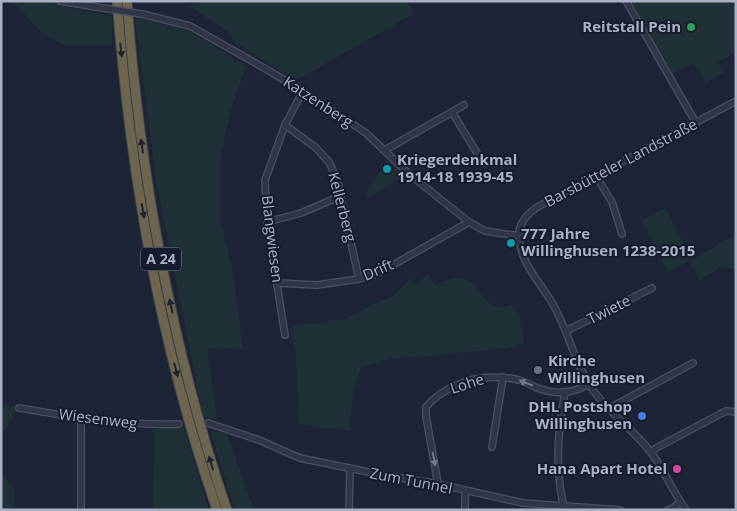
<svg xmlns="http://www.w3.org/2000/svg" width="737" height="511" font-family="'Open Sans',sans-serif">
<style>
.green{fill:#1f3137}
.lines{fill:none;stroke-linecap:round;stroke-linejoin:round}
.minor-casing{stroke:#4b5162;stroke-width:8}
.highway-casing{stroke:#383e4e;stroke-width:11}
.minor{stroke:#303646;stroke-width:5.5}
.highway{stroke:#6d654d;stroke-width:9}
.minor-bridge-casing{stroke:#4b5162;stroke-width:8;stroke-linecap:butt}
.minor-bridge{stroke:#303646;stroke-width:5.5}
.oneway{fill:#1f232e}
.oneway2{fill:#73798b}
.leisure-dot{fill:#2e9e5b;stroke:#161c2b;stroke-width:2}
.culture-dot{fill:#0f9aa8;stroke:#161c2b;stroke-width:2}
.worship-dot{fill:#6b7280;stroke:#161c2b;stroke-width:2}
.shop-dot{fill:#3f7fe0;stroke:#161c2b;stroke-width:2}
.hotel-dot{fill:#d1479c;stroke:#161c2b;stroke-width:2}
.labels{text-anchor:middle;stroke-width:4;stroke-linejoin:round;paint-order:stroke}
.shield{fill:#161c2b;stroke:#7e8496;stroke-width:1}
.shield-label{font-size:14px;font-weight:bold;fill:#aab0c4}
.poi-label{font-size:15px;font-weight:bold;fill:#aab0c4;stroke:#161c2b;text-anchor:end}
.street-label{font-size:15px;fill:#aab0c4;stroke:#161c2b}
</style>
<rect width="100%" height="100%" fill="#1d2436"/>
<g class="green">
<path d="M 12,1 L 51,1 L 62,6 L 112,16 L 112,46 L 65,46 L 41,32 Z"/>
<path d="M 197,1 L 405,1 L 415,13 L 295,81 L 232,40 L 233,35 L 189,6 Z"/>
<path d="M 631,1 L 736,1 L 736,52 L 718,62 L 724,72 L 706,83 L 693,63 L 673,74 Z"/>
<path d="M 135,17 L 189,31 L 246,66 L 230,113 L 221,153 L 220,219 L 233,272 L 243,350 L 207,347 L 217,421 L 203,416 L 156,181 Z"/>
<path d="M 387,160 L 403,176 L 367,199 L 366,193 Z"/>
<path d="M 665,208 L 692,260 L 736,234 L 736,270 L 722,266 L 700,280 L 689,261 L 668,272 L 642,220 Z"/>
<path d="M 428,274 L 435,285 C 441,283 450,278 457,278 C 479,278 481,302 496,307 C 501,308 507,306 512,305 L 520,318 L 524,344 L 508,348 L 389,359 L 361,367 L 354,389 L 349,431 L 299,424 L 296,355 L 290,327 L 346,319 L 376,303 L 393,296 L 411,278 L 415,286 Z"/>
<path d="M 1,403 L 18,409 L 2,434 L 1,442 Z"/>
<path d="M 154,427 L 184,428 L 209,510 L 153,510 Z"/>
<path d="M 210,430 L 227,434 L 254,510 L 235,510 Z"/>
<path d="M 1,471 L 15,491 L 14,510 L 1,510 Z"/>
</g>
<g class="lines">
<defs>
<g id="minor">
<path d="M 60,1 L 96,7"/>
<path d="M 626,1 L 696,123"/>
<path d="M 142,14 L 190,26 L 264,68 L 303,91 L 366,133 L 409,174 L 469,222 L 485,231 L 519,236"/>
<path d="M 452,112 L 464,105"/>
<path d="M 285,125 L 315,147 L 329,162 L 337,179 L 359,279"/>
<path d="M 385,150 L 452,112 L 483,163"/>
<path d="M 596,176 L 612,202 L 622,234"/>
<path d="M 267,222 L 301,213 L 341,196"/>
<path d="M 277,283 L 317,285 L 359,279 L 377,274 L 469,222"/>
<path d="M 566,331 L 652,288"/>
<path d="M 285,335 L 267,222 L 265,180 L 285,125 L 303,91"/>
<path d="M 19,408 C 72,417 124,426 179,424"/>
<path d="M 608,409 L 693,363"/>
<path d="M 208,423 L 259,440 L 300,458 L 383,475 L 438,484 L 523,503 L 620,510"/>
<path d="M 492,447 L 503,377"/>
<path d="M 651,452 L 658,447 L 726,411 L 736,412"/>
<path d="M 438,484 L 426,416 L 426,407 C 434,397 443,392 454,386 C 475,376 496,375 519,380 C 526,382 533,386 540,389 C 557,395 574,393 589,384"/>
<path d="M 81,510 L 81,419"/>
<path d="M 349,510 L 350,469"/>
<path d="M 465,510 L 465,491"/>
<path d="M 564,510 C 563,502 561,494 560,486 C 556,456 559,423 565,392"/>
<path d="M 668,510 L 673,508 L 680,502"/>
<path d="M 686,510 C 672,491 664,469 650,451 C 631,427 605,410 589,384 C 573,358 567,327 551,301 C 539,281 520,262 519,237 C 518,222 529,212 541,205 L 736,101"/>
</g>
<g id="highway">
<path d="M 117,1 C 130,173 160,346 217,510"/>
<path d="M 127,1 C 140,174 171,346 227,510"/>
</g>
</defs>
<use href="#minor" class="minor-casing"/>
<use href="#highway" class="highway-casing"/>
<use href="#minor" class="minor"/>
<use href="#highway" class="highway"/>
<defs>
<path id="minor-bridge" d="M 96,7 L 142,14"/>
</defs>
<use href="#minor-bridge" class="minor-bridge-casing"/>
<use href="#minor-bridge" class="minor-bridge"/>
</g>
<defs><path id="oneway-solid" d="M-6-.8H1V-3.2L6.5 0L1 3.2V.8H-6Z" transform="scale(1.25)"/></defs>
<g class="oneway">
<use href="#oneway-solid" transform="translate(121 50) rotate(84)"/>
<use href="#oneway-solid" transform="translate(142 146) rotate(-98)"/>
<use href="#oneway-solid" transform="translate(143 211) rotate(80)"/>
<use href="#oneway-solid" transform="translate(171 306) rotate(-102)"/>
<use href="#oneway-solid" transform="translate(176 370) rotate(75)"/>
<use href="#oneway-solid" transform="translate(211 463) rotate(-107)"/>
</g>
<g class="oneway2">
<use href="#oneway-solid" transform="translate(526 383) rotate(-159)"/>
<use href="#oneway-solid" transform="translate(434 459) rotate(80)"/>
</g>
<circle class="leisure-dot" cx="691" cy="27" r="5"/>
<g class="culture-dot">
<circle cx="387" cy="169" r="5"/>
<circle cx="511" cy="243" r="5"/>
</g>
<circle class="worship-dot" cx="538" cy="370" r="5"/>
<circle class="shop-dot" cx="642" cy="416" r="5"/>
<circle class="hotel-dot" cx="677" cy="469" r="5"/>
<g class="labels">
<rect class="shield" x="141" y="247.5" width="40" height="23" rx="4"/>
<g class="shield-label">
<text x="161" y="264">A 24</text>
</g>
<g class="poi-label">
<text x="681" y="32">Reitstall Pein</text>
<text x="397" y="165" text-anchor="start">Kriegerdenkmal<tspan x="397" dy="17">1914-18 1939-45</tspan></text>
<text x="521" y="239" text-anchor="start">777 Jahre<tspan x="521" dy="17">Willinghusen 1238-2015</tspan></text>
<text x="548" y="366" text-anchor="start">Kirche<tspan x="548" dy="17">Willinghusen</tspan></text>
<text x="632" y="412">DHL Postshop<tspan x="632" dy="17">Willinghusen</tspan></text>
<text x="667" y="474">Hana Apart Hotel</text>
</g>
<g class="street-label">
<text transform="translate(318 102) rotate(33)" y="5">Katzenberg</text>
<text transform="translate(621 163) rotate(-28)" y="5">Barsbütteler Landstraße</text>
<text transform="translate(342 207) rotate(75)" y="5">Kellerberg</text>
<text transform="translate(272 239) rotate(83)" y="5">Blangwiesen</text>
<text transform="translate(378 270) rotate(-24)" y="5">Drift</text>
<text transform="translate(609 310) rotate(-27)" y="5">Twiete</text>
<text transform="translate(467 384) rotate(-18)" y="5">Lohe</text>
<text transform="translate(98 419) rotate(7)" y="5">Wiesenweg</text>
<text transform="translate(411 481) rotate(11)" y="5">Zum Tunnel</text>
</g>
</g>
<rect width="737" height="511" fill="none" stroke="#aab0c4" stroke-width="5"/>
</svg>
